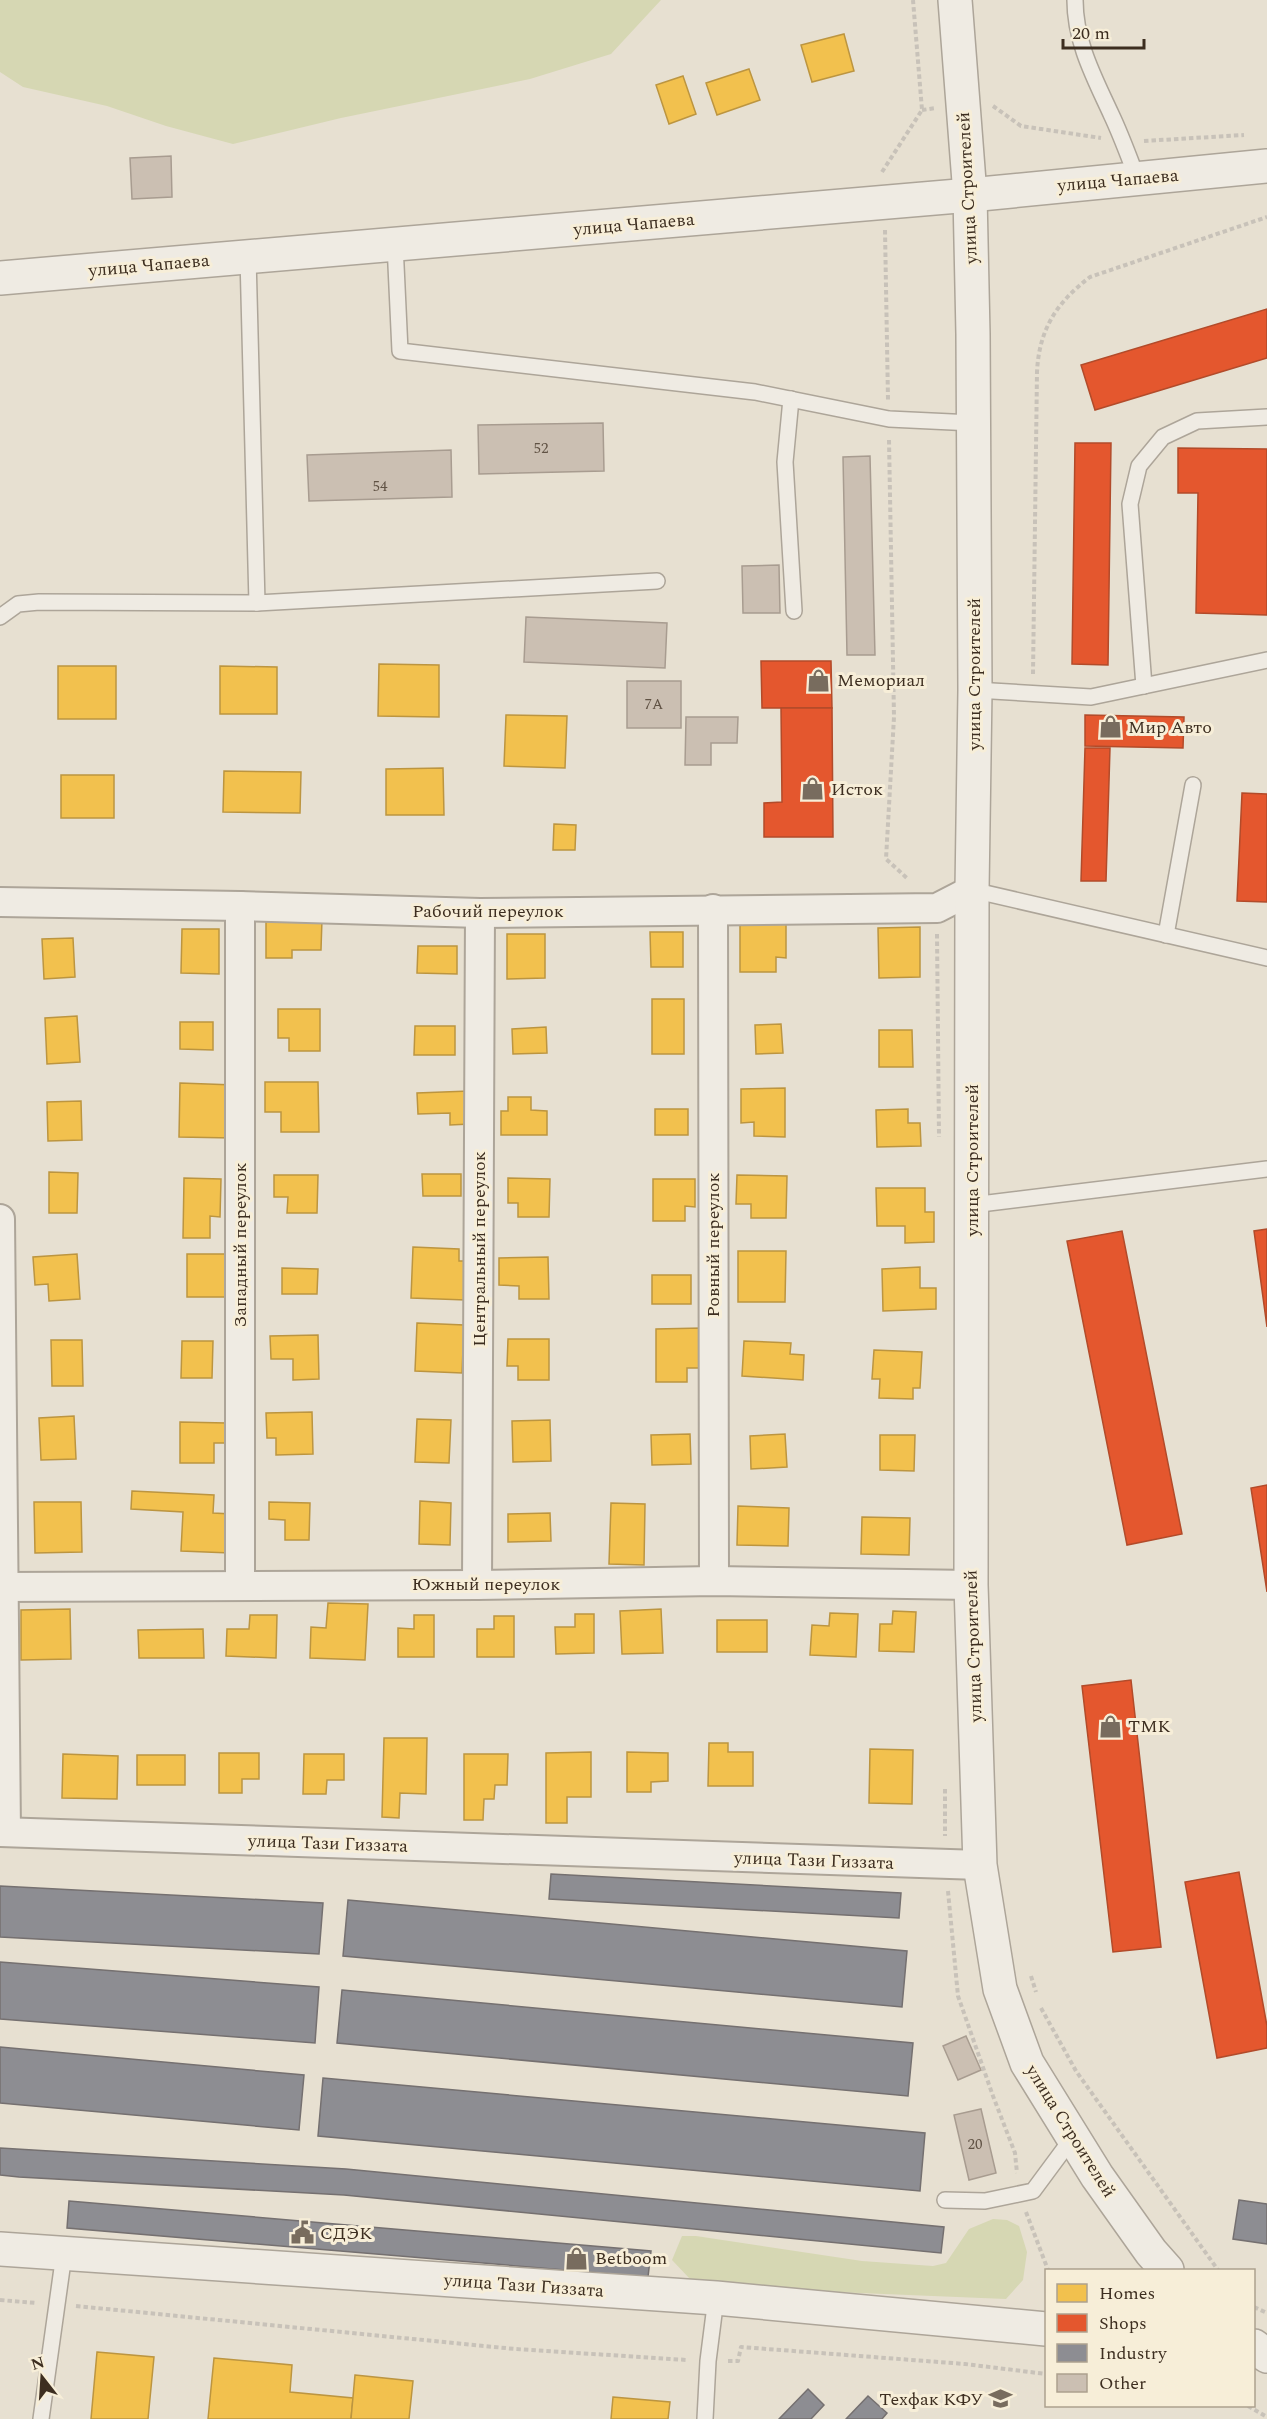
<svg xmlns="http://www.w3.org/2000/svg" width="1267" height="2419" font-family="Spectral,serif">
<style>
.green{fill:#d6d7b3}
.homes{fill:#f2c14e;stroke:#bc9540;stroke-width:1.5}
.shops{fill:#e4572e;stroke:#b24b2a;stroke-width:1.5}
.industry{fill:#8d8d92;stroke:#757070;stroke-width:1.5}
.building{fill:#cbbfb2;stroke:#a89c90;stroke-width:1.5}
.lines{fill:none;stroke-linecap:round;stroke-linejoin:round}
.service-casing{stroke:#ada599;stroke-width:18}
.minor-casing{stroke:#ada599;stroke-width:32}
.tertiary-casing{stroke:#ada599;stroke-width:36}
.path{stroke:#c8c2b9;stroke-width:4;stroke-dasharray:4.5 3;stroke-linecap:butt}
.service{stroke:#efebe3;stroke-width:15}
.minor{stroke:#efebe3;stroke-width:28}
.tertiary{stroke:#efebe3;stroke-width:33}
.labels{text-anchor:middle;stroke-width:6;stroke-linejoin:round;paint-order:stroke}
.number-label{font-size:15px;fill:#605244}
.street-label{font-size:18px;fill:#3d2e20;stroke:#f7eed8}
.poi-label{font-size:18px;fill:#3d2e20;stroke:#f7eed8;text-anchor:start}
</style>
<rect width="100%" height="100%" fill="#e7e0d1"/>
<g class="green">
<path d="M 0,0 L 661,0 L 611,54 L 530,79 L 341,118 L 233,144 L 166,126 L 107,106 L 23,87 L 0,72 Z"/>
<path d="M 993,2219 L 1007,2220 L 1019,2226 L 1027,2252 L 1023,2280 L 1006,2299 L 716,2287 L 690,2279 L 672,2260 L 682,2236 L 696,2236 L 862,2261 L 933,2266 L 946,2263 L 969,2229 Z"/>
</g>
<g class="homes">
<path d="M 844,34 L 854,71 L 812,82 L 801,45 Z"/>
<path d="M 749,69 L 760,100 L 717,115 L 706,83 Z"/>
<path d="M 683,76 L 696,114 L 669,124 L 656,85 Z"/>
<path d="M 379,664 L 439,665 L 439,717 L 378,716 Z"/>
<rect x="58" y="666" width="58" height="53"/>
<path d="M 220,666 L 277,667 L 277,714 L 220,714 Z"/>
<path d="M 506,715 L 567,716 L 565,768 L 504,766 Z"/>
<path d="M 443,768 L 444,815 L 386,815 L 386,769 Z"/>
<path d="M 224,771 L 301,772 L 300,813 L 223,812 Z"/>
<rect x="61" y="775" width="53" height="43"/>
<path d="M 554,824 L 576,825 L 575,850 L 553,850 Z"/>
<path d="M 266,918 L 322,919 L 321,950 L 292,950 L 292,958 L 266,958 Z"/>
<path d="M 740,922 L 786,922 L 786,958 L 776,957 L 776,972 L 740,972 Z"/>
<path d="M 920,927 L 920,977 L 879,978 L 878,928 Z"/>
<path d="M 182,929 L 219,929 L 219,974 L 181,973 Z"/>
<path d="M 650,932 L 683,932 L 683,967 L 651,967 Z"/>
<path d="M 507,934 L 545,934 L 545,978 L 507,979 Z"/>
<path d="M 73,938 L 75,977 L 44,979 L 42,939 Z"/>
<path d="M 418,946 L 457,946 L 457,974 L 417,973 Z"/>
<rect x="652" y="999" width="32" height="55"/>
<path d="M 278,1009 L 320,1009 L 320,1051 L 289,1051 L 289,1038 L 278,1038 Z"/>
<path d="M 77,1016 L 80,1062 L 47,1064 L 45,1018 Z"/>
<path d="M 180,1022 L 213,1022 L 213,1050 L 180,1049 Z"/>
<path d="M 781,1024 L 783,1053 L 756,1054 L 755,1025 Z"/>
<path d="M 415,1026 L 455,1026 L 455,1055 L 414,1055 Z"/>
<path d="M 546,1027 L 547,1053 L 513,1054 L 512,1029 Z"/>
<path d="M 879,1030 L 912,1030 L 913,1067 L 879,1067 Z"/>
<path d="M 265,1082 L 318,1082 L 319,1132 L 281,1132 L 281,1112 L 265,1112 Z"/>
<path d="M 180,1083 L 234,1085 L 233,1138 L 179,1137 Z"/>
<path d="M 785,1088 L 785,1137 L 754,1136 L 754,1122 L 741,1123 L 741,1089 Z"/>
<path d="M 469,1091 L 470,1124 L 450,1125 L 450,1113 L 418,1114 L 417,1093 Z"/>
<path d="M 508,1097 L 531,1097 L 531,1110 L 547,1111 L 547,1135 L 501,1135 L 501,1111 L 508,1111 Z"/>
<path d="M 81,1101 L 82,1140 L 48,1141 L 47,1102 Z"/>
<rect x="655" y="1109" width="33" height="26"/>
<path d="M 908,1109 L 908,1123 L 920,1123 L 921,1146 L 877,1147 L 876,1110 Z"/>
<path d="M 49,1172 L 78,1173 L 77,1213 L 49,1213 Z"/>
<path d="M 422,1174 L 461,1174 L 461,1196 L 423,1196 Z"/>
<path d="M 274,1175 L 318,1175 L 317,1213 L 287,1213 L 288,1197 L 274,1197 Z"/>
<path d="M 737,1175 L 787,1176 L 786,1218 L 751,1218 L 751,1204 L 736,1204 Z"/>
<path d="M 184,1178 L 221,1179 L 220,1217 L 210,1216 L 210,1238 L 183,1238 Z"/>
<path d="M 508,1178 L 550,1179 L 549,1217 L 518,1217 L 518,1203 L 508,1203 Z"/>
<path d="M 653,1179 L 695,1179 L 695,1207 L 685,1206 L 685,1221 L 653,1221 Z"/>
<path d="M 876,1188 L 925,1188 L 925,1212 L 934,1212 L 934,1242 L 905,1243 L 905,1226 L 877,1226 Z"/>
<path d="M 413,1247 L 459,1249 L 459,1261 L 467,1261 L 466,1300 L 411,1298 Z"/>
<path d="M 738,1251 L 786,1251 L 785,1302 L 738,1302 Z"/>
<path d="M 77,1254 L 80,1299 L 49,1301 L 48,1284 L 35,1285 L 33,1257 Z"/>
<rect x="187" y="1254" width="46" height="43"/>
<path d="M 548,1257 L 549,1299 L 519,1299 L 519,1286 L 499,1285 L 499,1258 Z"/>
<path d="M 920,1267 L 920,1288 L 936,1288 L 936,1309 L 883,1311 L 882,1269 Z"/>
<path d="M 282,1268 L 318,1269 L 317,1294 L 282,1294 Z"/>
<rect x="652" y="1275" width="39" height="29"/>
<path d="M 417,1323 L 464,1325 L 462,1373 L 415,1371 Z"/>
<path d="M 702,1328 L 702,1368 L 687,1368 L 687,1382 L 656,1382 L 656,1329 Z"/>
<path d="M 318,1335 L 319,1379 L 293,1380 L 293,1359 L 271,1359 L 270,1336 Z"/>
<path d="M 508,1339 L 549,1339 L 549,1380 L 518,1380 L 518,1366 L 507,1366 Z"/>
<path d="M 51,1340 L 82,1340 L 83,1386 L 52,1386 Z"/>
<path d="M 182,1341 L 213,1341 L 212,1378 L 181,1378 Z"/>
<path d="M 744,1341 L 791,1343 L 790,1354 L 804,1355 L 803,1380 L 742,1376 Z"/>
<path d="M 874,1350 L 922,1352 L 920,1388 L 913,1388 L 913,1399 L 879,1398 L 880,1379 L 872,1379 Z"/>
<path d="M 312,1412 L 313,1454 L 276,1455 L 276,1438 L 267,1438 L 266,1413 Z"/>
<path d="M 74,1416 L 76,1459 L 41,1460 L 39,1418 Z"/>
<path d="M 417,1419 L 451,1420 L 449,1463 L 415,1462 Z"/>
<path d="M 550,1420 L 551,1461 L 513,1462 L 512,1421 Z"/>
<path d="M 180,1422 L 226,1423 L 225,1443 L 214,1443 L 214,1463 L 180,1463 Z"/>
<path d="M 690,1434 L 691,1464 L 652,1465 L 651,1435 Z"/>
<path d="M 785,1434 L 787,1467 L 751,1469 L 750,1436 Z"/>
<path d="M 880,1435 L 915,1435 L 914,1471 L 880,1470 Z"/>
<path d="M 132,1491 L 214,1495 L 213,1513 L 232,1514 L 230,1553 L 181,1551 L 183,1512 L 131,1509 Z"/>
<path d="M 420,1501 L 451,1503 L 450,1545 L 419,1544 Z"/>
<path d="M 34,1502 L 81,1502 L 82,1552 L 35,1553 Z"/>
<path d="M 269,1502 L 310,1503 L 309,1540 L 285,1540 L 285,1520 L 269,1519 Z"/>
<path d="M 611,1503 L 645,1504 L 644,1565 L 609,1564 Z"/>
<path d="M 738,1506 L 789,1508 L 788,1546 L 737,1545 Z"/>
<path d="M 550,1513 L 551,1541 L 508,1542 L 508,1514 Z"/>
<path d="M 862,1517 L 910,1518 L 909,1555 L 861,1554 Z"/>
<path d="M 328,1603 L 368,1604 L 365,1660 L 310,1658 L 311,1627 L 326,1628 Z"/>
<path d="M 70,1609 L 71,1659 L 21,1660 L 21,1610 Z"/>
<path d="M 661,1609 L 663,1653 L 622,1654 L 620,1611 Z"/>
<path d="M 893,1611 L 916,1612 L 914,1652 L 879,1651 L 880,1624 L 892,1624 Z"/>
<path d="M 830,1613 L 858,1614 L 856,1657 L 810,1655 L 812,1625 L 829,1626 Z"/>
<path d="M 575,1614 L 594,1614 L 594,1653 L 556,1654 L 555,1627 L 575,1627 Z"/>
<path d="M 250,1615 L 277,1615 L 276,1658 L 226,1656 L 227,1629 L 249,1629 Z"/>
<path d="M 414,1615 L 434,1615 L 434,1657 L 398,1657 L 398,1628 L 414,1629 Z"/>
<path d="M 494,1616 L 514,1616 L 514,1657 L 477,1657 L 477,1629 L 494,1629 Z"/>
<rect x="717" y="1620" width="50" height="32"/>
<path d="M 203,1629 L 204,1658 L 139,1658 L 138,1630 Z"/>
<path d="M 384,1738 L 427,1738 L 426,1794 L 400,1793 L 399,1818 L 382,1817 Z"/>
<path d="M 709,1743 L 728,1743 L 728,1752 L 753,1752 L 753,1786 L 708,1786 Z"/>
<path d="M 870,1749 L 913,1750 L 912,1804 L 869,1803 Z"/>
<path d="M 591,1752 L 591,1797 L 567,1797 L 567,1823 L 546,1823 L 546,1753 Z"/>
<path d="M 627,1752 L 668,1753 L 668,1781 L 651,1782 L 651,1792 L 627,1792 Z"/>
<path d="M 219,1753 L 259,1753 L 259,1779 L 242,1779 L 242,1793 L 219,1793 Z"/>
<path d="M 63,1754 L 118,1756 L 117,1799 L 62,1798 Z"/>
<path d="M 304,1754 L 344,1754 L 344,1780 L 327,1780 L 326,1794 L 303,1794 Z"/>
<path d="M 464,1754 L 508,1754 L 507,1785 L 495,1785 L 494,1799 L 484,1799 L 483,1820 L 464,1820 Z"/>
<rect x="137" y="1755" width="48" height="30"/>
<path d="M 97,2352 L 154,2357 L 148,2419 L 91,2419 Z"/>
<path d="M 214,2358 L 292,2365 L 290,2392 L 353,2398 L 351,2419 L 208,2419 Z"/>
<path d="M 355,2375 L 413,2381 L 409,2419 L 351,2419 Z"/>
<path d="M 613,2397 L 670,2402 L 668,2419 L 611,2419 Z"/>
</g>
<g class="shops">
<path d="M 1267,309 L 1267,358 L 1095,410 L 1081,365 Z"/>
<path d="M 1075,443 L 1111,443 L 1108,665 L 1072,664 Z"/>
<path d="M 1178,448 L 1267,449 L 1267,615 L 1196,613 L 1198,493 L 1178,493 Z"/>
<path d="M 761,661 L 831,661 L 832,708 L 762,708 Z"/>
<path d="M 781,708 L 832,708 L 833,837 L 764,837 L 764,803 L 782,802 Z"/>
<path d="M 1085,715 L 1184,717 L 1183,748 L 1085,746 Z"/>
<path d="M 1085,748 L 1110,748 L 1106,881 L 1081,881 Z"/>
<path d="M 1242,793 L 1267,794 L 1267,902 L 1237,901 Z"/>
<path d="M 1267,1229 L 1267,1327 L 1254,1231 Z"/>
<path d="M 1122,1231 L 1182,1534 L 1127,1545 L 1067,1241 Z"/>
<path d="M 1267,1485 L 1267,1592 L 1251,1488 Z"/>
<path d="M 1131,1680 L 1161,1947 L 1113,1952 L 1082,1686 Z"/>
<path d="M 1239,1872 L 1267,2026 L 1267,2048 L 1217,2058 L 1185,1882 Z"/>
</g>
<g class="industry">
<path d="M 551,1874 L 901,1893 L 899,1918 L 549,1899 Z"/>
<path d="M 0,1886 L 323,1903 L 319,1954 L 0,1937 Z"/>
<path d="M 348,1900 L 907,1951 L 902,2007 L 343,1956 Z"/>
<path d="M 0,1962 L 319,1987 L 315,2043 L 0,2019 Z"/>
<path d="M 342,1990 L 913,2043 L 908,2096 L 337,2043 Z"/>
<path d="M 0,2047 L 304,2075 L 299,2130 L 0,2103 Z"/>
<path d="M 323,2078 L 925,2133 L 920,2191 L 318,2136 Z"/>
<path d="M 0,2148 L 346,2169 L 944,2227 L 941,2253 L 344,2195 L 19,2177 L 0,2175 Z"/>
<path d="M 1239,2200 L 1267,2204 L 1267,2244 L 1233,2239 Z"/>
<path d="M 69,2201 L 651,2251 L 648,2277 L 67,2228 Z"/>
<path d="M 808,2389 L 824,2405 L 811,2419 L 779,2419 Z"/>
<path d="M 868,2396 L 887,2413 L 882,2419 L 846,2419 Z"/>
</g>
<g class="building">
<path d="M 171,156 L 172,197 L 132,199 L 130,158 Z"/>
<path d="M 603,423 L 604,471 L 479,474 L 478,425 Z"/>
<path d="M 451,450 L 452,497 L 309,501 L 307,455 Z"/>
<path d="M 870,456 L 875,655 L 847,655 L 843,457 Z"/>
<path d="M 779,565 L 780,613 L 743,613 L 742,566 Z"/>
<path d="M 526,617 L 667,623 L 665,668 L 524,662 Z"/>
<rect x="627" y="681" width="54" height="47"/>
<path d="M 686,717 L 738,717 L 737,743 L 711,743 L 711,765 L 685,765 Z"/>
<path d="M 966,2036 L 981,2070 L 958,2080 L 943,2046 Z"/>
<path d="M 981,2109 L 996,2173 L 969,2180 L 954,2115 Z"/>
</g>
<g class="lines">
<defs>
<g id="service">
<path d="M 1075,0 C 1075,42 1094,77 1111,114 C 1121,135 1129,157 1137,178"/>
<path d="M 395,244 L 400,351 L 755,392 L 889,419 L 973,423"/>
<path d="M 248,257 L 257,603"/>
<path d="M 791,399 L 785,462 L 794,611"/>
<path d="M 0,617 L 18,604 L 39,602 L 257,603 L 657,581"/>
<path d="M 1144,686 L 1130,504 L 1139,466 L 1163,437 L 1197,421 L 1267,417"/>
<path d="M 975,690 L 1091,697 L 1267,660"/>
<path d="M 972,890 L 1267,958"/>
<path d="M 1166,935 L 1193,785"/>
<path d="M 972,1205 L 1267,1169"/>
<path d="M 945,2200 L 985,2201 L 1033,2191 L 1073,2137"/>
<path d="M 41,2419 L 64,2254"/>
<path d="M 705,2419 L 708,2361 L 716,2298"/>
</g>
<g id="minor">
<path d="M 0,902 L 240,906 L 480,913 L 937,908 L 972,890"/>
<path d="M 713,909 L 714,1581"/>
<path d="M 0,1219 L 6,1832"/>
<path d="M 240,1585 L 240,906"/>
<path d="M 477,1585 L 480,913"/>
<path d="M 0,1587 L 477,1585 L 714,1581 L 971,1585"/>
<path d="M 0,1832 L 980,1865"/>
</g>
<g id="tertiary">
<path d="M 955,0 L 970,195 L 973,334 L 975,690 L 972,890 L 971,1585 L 980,1865 L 1000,1989 L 1027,2063 L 1097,2176 L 1151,2252 L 1167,2270"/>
<path d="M 0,278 L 970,195 L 1267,166"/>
<path d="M 0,2249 L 716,2298 L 1046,2329"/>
<path d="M 1254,2346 L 1267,2356"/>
</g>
</defs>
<use href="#service" class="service-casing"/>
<use href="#minor" class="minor-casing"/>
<use href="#tertiary" class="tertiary-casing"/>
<g class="path">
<path d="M 993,106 L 1021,126 L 1101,138"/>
<path d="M 922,110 L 936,108"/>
<path d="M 1144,141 L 1244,135"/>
<path d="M 882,172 L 922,110 L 913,0"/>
<path d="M 885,230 L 888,400"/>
<path d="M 889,440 L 894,717 L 886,859 L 908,879"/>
<path d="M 1033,674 L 1037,372 C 1039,330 1056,303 1090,277 L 1267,217"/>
<path d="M 937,934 L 939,1137"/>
<path d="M 945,1789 L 945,1836"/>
<path d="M 948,1891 L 958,1996 L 993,2096 L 1015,2153 L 1017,2173"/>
<path d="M 1031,1976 L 1036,1992"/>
<path d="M 1041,2008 L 1076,2071 L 1218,2270"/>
<path d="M 1026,2212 L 1048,2270"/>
<path d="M 0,2300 L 36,2303"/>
<path d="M 76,2306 L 515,2349 L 687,2360"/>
<path d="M 1254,2307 L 1267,2313"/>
<path d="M 728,2361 L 738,2361 L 741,2347 L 965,2364 L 1046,2374"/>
<path d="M 1248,2406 L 1267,2417"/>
</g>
<use href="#service" class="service"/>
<use href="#minor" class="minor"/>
<use href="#tertiary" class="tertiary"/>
</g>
<defs>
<symbol id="shop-bare" viewBox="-9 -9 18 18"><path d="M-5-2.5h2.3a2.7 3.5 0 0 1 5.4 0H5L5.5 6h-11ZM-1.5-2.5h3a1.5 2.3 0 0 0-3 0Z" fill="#786c5e" stroke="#f7eed8" stroke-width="2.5" paint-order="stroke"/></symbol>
<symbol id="civic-bare" viewBox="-9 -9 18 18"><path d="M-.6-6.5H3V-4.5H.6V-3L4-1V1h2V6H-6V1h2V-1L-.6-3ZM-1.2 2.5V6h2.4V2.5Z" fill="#786c5e" stroke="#f7eed8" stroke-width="2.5" paint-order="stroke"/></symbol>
<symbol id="university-bare" viewBox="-9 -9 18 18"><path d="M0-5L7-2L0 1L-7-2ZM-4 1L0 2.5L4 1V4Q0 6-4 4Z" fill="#786c5e" stroke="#f7eed8" stroke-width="2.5" paint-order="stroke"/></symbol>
</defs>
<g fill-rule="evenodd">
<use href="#shop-bare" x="802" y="664" width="33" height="33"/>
<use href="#shop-bare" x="1094" y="710" width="33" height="33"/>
<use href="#shop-bare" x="796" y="772" width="33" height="33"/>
<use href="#shop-bare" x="1094" y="1710" width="33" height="33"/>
<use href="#civic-bare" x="286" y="2216" width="33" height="33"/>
<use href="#shop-bare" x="560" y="2242" width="33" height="33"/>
<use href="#university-bare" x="984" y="2382" width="33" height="33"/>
</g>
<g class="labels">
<g class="number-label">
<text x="541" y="453">52</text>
<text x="380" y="491">54</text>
<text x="654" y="709">7А</text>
<text x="975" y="2149">20</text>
</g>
<g class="street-label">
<text transform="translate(1118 180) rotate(-5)" y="6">улица Чапаева</text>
<text transform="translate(967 188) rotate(-93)" y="6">улица Строителей</text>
<text transform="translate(634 224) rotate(-5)" y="6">улица Чапаева</text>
<text transform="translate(149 265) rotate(-5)" y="6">улица Чапаева</text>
<text transform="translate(974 674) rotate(-90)" y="6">улица Строителей</text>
<text x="488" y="917">Рабочий переулок</text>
<text transform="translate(972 1160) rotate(-90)" y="6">улица Строителей</text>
<text transform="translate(240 1245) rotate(-90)" y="6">Западный переулок</text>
<text transform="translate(713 1245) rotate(-90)" y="6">Ровный переулок</text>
<text transform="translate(479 1249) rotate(-90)" y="6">Центральный переулок</text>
<text x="486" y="1590">Южный переулок</text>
<text transform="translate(973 1646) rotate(-92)" y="6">улица Строителей</text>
<text transform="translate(328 1843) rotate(2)" y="6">улица Тази Гиззата</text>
<text transform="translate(814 1860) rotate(2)" y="6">улица Тази Гиззата</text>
<text transform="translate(1071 2131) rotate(58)" y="6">улица Строителей</text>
<text transform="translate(524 2285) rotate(4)" y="6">улица Тази Гиззата</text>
</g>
<g class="poi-label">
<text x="837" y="686">Мемориал</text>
<text x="1128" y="733">Мир Авто</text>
<text x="831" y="795">Исток</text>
<text x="1128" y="1732">ТМК</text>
<text x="320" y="2239">СДЭК</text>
<text x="595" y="2264">Betboom</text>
<text x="983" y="2405" text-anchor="end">Техфак КФУ</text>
</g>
</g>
<rect x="1045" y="2269" width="210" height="138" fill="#f7eed8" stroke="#ada18e" stroke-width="1.5"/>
<rect x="1057" y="2284" width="30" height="18" fill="#f2c14e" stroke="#ada18e" stroke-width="1.5"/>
<text x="1099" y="2299" font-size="18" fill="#3d2e20">Homes</text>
<rect x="1057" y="2314" width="30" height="18" fill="#e4572e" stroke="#ada18e" stroke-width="1.5"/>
<text x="1099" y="2329" font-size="18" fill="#3d2e20">Shops</text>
<rect x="1057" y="2344" width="30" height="18" fill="#8d8d92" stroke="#ada18e" stroke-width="1.5"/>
<text x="1099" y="2359" font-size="18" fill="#3d2e20">Industry</text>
<rect x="1057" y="2374" width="30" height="18" fill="#cbbfb2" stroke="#ada18e" stroke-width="1.5"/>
<text x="1099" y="2389" font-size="18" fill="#3d2e20">Other</text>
<g transform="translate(42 2377) rotate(343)" stroke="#f7eed8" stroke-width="4.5" paint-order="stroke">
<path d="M0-4.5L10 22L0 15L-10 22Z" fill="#3d2e20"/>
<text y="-9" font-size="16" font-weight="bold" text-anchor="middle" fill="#3d2e20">N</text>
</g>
<path d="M1063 39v9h81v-9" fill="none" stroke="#3d2e20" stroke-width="3"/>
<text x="1072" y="39" font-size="18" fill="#3d2e20" stroke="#f7eed8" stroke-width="4.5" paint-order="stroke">20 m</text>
</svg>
